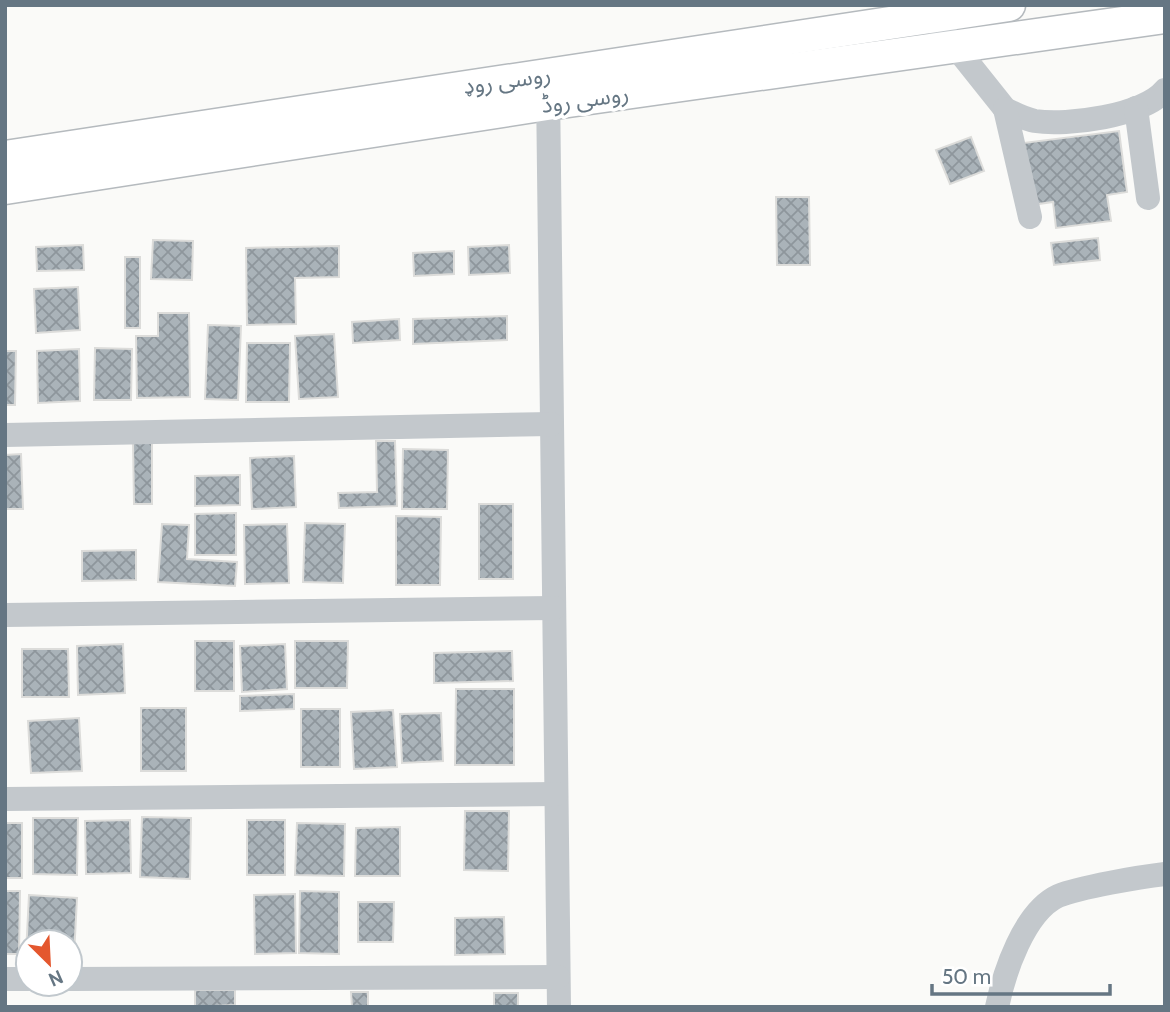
<svg xmlns="http://www.w3.org/2000/svg" width="1170" height="1012" font-family="Cabin,'Noto Sans Arabic',sans-serif">
<style>
.building{fill:url(#building-cross-hatch);stroke:#dcdcda;stroke-width:2}
.lines{fill:none;stroke-linecap:round;stroke-linejoin:round}
.major-casing{stroke:#b5babe;stroke-width:35}
.minor{stroke:#c3c8cc;stroke-width:24}
.major{stroke:#fff;stroke-width:32}
.labels{text-anchor:middle;stroke-width:7;stroke-linejoin:round;paint-order:stroke}
.street-label{font-size:23px;fill:#657683;stroke:#fff}
</style>
<defs>
<pattern id="building-cross-hatch" width="8" height="8" patternUnits="userSpaceOnUse" patternTransform="scale(1.75)"><rect width="8" height="8" fill="#aab3b9"/><path d="M0 0l8 8M0 8l8-8" fill="none" stroke="#8e969c"/></pattern>
</defs>
<rect width="100%" height="100%" fill="#fafaf8"/>
<g class="building">
<path d="M 1119,131 L 1127,192 L 1107,195 L 1111,221 L 1056,228 L 1053,202 L 1031,205 L 1023,143 Z"/>
<path d="M 971,137 L 984,171 L 950,184 L 936,150 Z"/>
<path d="M 776,197 L 809,197 L 810,265 L 777,265 Z"/>
<path d="M 1098,238 L 1100,260 L 1054,265 L 1051,243 Z"/>
<path d="M 153,240 L 193,241 L 192,280 L 151,279 Z"/>
<path d="M 83,245 L 84,270 L 37,271 L 36,247 Z"/>
<path d="M 509,245 L 510,273 L 469,275 L 468,247 Z"/>
<path d="M 339,246 L 339,277 L 295,278 L 296,324 L 247,325 L 246,248 Z"/>
<path d="M 454,251 L 454,274 L 414,276 L 413,253 Z"/>
<rect x="125" y="257" width="15" height="71"/>
<path d="M 78,287 L 80,330 L 36,333 L 34,289 Z"/>
<path d="M 158,313 L 189,313 L 190,397 L 137,398 L 136,336 L 158,336 Z"/>
<path d="M 507,316 L 507,340 L 413,344 L 413,319 Z"/>
<path d="M 399,319 L 400,340 L 353,343 L 352,322 Z"/>
<path d="M 208,325 L 241,326 L 238,400 L 205,399 Z"/>
<path d="M 334,334 L 338,397 L 299,399 L 295,336 Z"/>
<path d="M 247,343 L 290,343 L 289,402 L 246,402 Z"/>
<path d="M 95,348 L 132,349 L 131,400 L 94,400 Z"/>
<path d="M 79,349 L 80,401 L 38,403 L 37,351 Z"/>
<path d="M 5,351 L 16,351 L 15,405 L 5,405 Z"/>
<path d="M 152,441 L 152,504 L 134,504 L 133,442 Z"/>
<path d="M 376,441 L 395,441 L 397,506 L 339,508 L 338,493 L 377,492 Z"/>
<path d="M 403,449 L 448,450 L 447,509 L 402,509 Z"/>
<path d="M 21,454 L 23,509 L 5,509 L 5,455 Z"/>
<path d="M 294,456 L 296,507 L 252,509 L 250,458 Z"/>
<path d="M 240,475 L 240,505 L 195,506 L 195,476 Z"/>
<rect x="479" y="504" width="34" height="75"/>
<path d="M 236,513 L 236,555 L 195,555 L 195,514 Z"/>
<path d="M 396,516 L 441,517 L 440,585 L 396,585 Z"/>
<path d="M 305,523 L 345,524 L 343,583 L 303,582 Z"/>
<path d="M 162,524 L 189,525 L 187,559 L 237,562 L 235,586 L 158,582 Z"/>
<path d="M 287,524 L 289,583 L 245,584 L 244,525 Z"/>
<path d="M 136,550 L 136,580 L 82,581 L 82,551 Z"/>
<rect x="195" y="641" width="39" height="50"/>
<path d="M 295,641 L 348,641 L 347,688 L 295,688 Z"/>
<path d="M 123,644 L 125,693 L 78,695 L 77,646 Z"/>
<path d="M 285,644 L 287,689 L 242,692 L 240,646 Z"/>
<path d="M 22,649 L 68,649 L 69,697 L 22,697 Z"/>
<path d="M 512,651 L 513,681 L 434,683 L 434,653 Z"/>
<path d="M 456,689 L 514,689 L 514,765 L 455,765 Z"/>
<path d="M 294,694 L 294,709 L 240,711 L 240,696 Z"/>
<rect x="141" y="708" width="45" height="63"/>
<rect x="301" y="709" width="39" height="58"/>
<path d="M 393,710 L 397,767 L 354,769 L 351,712 Z"/>
<path d="M 441,713 L 443,761 L 402,763 L 400,714 Z"/>
<path d="M 79,718 L 82,771 L 31,773 L 28,721 Z"/>
<path d="M 465,811 L 509,811 L 508,871 L 464,870 Z"/>
<path d="M 142,817 L 191,818 L 190,879 L 140,877 Z"/>
<path d="M 33,818 L 78,818 L 77,875 L 33,874 Z"/>
<path d="M 130,820 L 131,873 L 86,874 L 85,821 Z"/>
<rect x="247" y="820" width="38" height="55"/>
<rect x="5" y="823" width="17" height="55"/>
<path d="M 297,823 L 345,824 L 344,876 L 295,875 Z"/>
<path d="M 400,827 L 400,876 L 355,876 L 356,828 Z"/>
<path d="M 5,891 L 20,891 L 19,954 L 5,954 Z"/>
<path d="M 300,891 L 339,892 L 339,954 L 299,953 Z"/>
<path d="M 295,894 L 296,953 L 255,954 L 254,895 Z"/>
<path d="M 29,895 L 77,898 L 74,956 L 70,956 L 70,942 L 28,942 L 26,954 Z"/>
<path d="M 358,902 L 394,902 L 393,942 L 358,942 Z"/>
<path d="M 504,917 L 505,954 L 455,955 L 455,918 Z"/>
<path d="M 195,990 L 235,990 L 235,1005 L 195,1007 Z"/>
<path d="M 351,992 L 368,992 L 368,1007 L 352,1007 Z"/>
<rect x="494" y="993" width="24" height="14"/>
</g>
<g class="lines">
<defs>
<g id="major">
<path d="M 5,157 L 1009,5"/>
<path d="M 5,188 L 547,104 L 1165,17"/>
</g>
</defs>
<use href="#major" class="major-casing"/>
<g class="minor">
<path d="M 930,15 L 1005,109 C 1015,114 1024,119 1035,121 C 1067,126 1144,116 1165,90"/>
<path d="M 548,87 L 559,1007"/>
<path d="M 1136,108 L 1148,198"/>
<path d="M 1005,109 L 1030,217"/>
<path d="M 5,435 L 551,424"/>
<path d="M 5,615 L 554,608"/>
<path d="M 5,799 L 556,794"/>
<path d="M 5,979 L 28,979"/>
<path d="M 70,979 L 558,977"/>
<path d="M 997,1007 C 1004,973 1024,912 1058,896 C 1080,887 1140,877 1165,874"/>
</g>
<use href="#major" class="major"/>
</g>
<g class="labels">
<g class="street-label">
<text transform="translate(507 80) rotate(-8)" y="8">روسی روډ</text>
<text transform="translate(585 99) rotate(-8)" y="8">روسی روڈ</text>
</g>
</g>
<rect width="1170" height="1012" fill="none" stroke="#657683" stroke-width="14"/>
<g transform="translate(49 963) rotate(156)"><circle r="33" fill="#ffffff" stroke="#c1c8cd" stroke-width="2"/>
<path d="M0-5L12 26L0 18L-12 26Z" fill="#e4572e"/>
<text y="-10" font-size="19" font-weight="bold" text-anchor="middle" fill="#657683">N</text>
</g>
<path d="M932 984v10h178v-10" fill="none" stroke="#657683" stroke-width="3.5"/>
<text x="942" y="984" font-size="21" fill="#657683" stroke="#ffffff" stroke-width="5" paint-order="stroke">50 m</text>
</svg>
